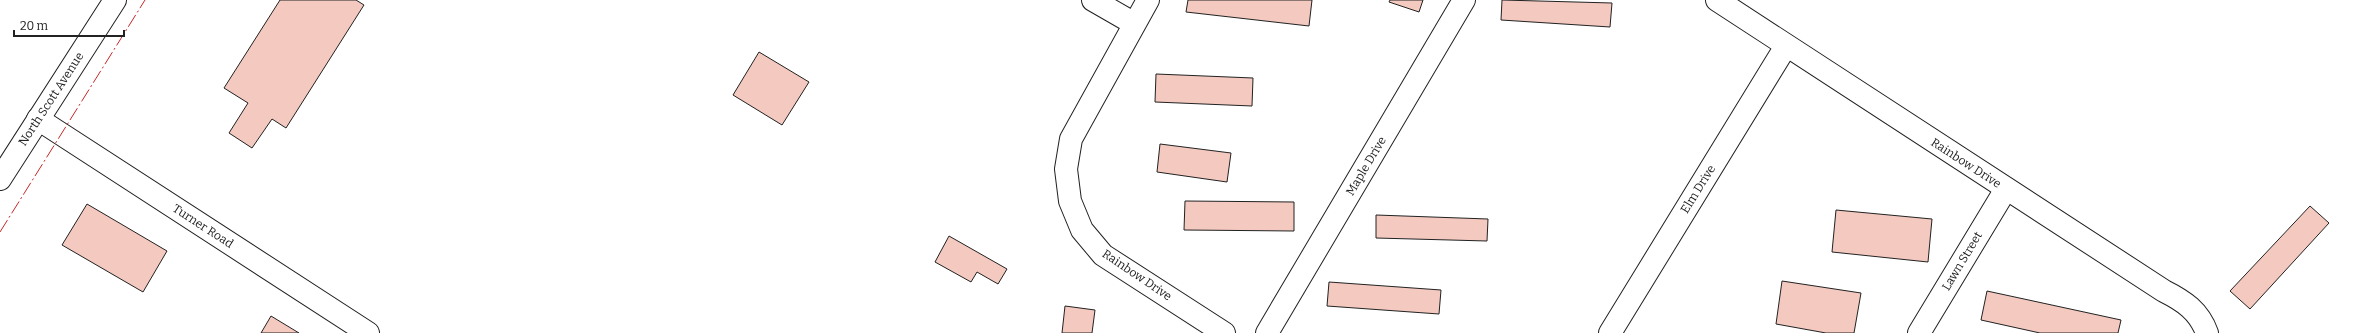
<svg xmlns="http://www.w3.org/2000/svg" width="2380" height="333" font-family="Bitter,serif">
<style>
.building{fill:#f3c9c0;stroke:#222}
.lines{fill:none;stroke-linecap:round;stroke-linejoin:round}
.minor-casing{stroke:#222;stroke-width:24}
.major-casing{stroke:#222;stroke-width:24}
.minor{stroke:#fff;stroke-width:22}
.major{stroke:#fff;stroke-width:22}
.power{stroke:#c62828;stroke-width:1;stroke-dasharray:14 3 2 3;stroke-linecap:butt}
.labels{text-anchor:middle;stroke-width:3;stroke-linejoin:round;paint-order:stroke}
.street-label{font-size:12px;fill:#222;stroke:#fff}
</style>
<rect width="100%" height="100%" fill="#fff"/>
<g class="building">
<path d="M 280,0 L 356,0 L 364,5 L 286,128 L 272,119 L 252,148 L 229,133 L 248,103 L 224,88 Z"/>
<path d="M 1188,0 L 1312,0 L 1309,26 L 1186,12 Z"/>
<path d="M 1390,0 L 1423,0 L 1419,12 L 1389,2 Z"/>
<path d="M 1502,0 L 1612,3 L 1610,27 L 1501,20 Z"/>
<path d="M 759,52 L 809,82 L 782,125 L 733,95 Z"/>
<path d="M 1156,74 L 1253,78 L 1252,106 L 1155,102 Z"/>
<path d="M 1160,144 L 1231,153 L 1227,182 L 1157,172 Z"/>
<path d="M 1185,201 L 1294,202 L 1294,231 L 1184,230 Z"/>
<path d="M 87,204 L 167,251 L 143,292 L 62,245 Z"/>
<path d="M 2310,206 L 2329,223 L 2250,309 L 2230,291 Z"/>
<path d="M 1836,210 L 1932,219 L 1928,262 L 1832,252 Z"/>
<path d="M 1376,215 L 1488,219 L 1487,241 L 1376,238 Z"/>
<path d="M 949,236 L 1007,269 L 998,284 L 977,272 L 971,282 L 935,262 Z"/>
<path d="M 1782,281 L 1861,293 L 1854,333 L 1826,333 L 1776,324 Z"/>
<path d="M 1329,282 L 1441,290 L 1439,314 L 1327,306 Z"/>
<path d="M 1987,291 L 2121,320 L 2118,333 L 2040,333 L 1981,320 Z"/>
<path d="M 1065,306 L 1095,310 L 1092,333 L 1062,333 Z"/>
<path d="M 271,316 L 299,333 L 261,333 Z"/>
</g>
<g class="lines">
<defs>
<g id="minor">
<path d="M 1093,0 L 1133,23"/>
<path d="M 1148,0 L 1071,139 L 1066,169 L 1070,201 L 1082,230 L 1103,255 L 1224,333"/>
<path d="M 1717,0 L 2164,291 C 2184,301 2199,311 2207,333"/>
<path d="M 38,119 L 368,333"/>
<path d="M 1267,333 L 1464,0"/>
<path d="M 1610,333 L 1786,46"/>
<path d="M 1919,333 L 2006,189"/>
</g>
<path id="major" d="M 0,179 L 115,0"/>
</defs>
<use href="#minor" class="minor-casing"/>
<use href="#major" class="major-casing"/>
<use href="#minor" class="minor"/>
<use href="#major" class="major"/>
<path class="power" d="M 0,232 L 145,0"/>
</g>
<g class="labels">
<g class="street-label">
<text transform="translate(51 99) rotate(-57)" y="4">North Scott Avenue</text>
<text transform="translate(1966 163) rotate(33)" y="4">Rainbow Drive</text>
<text transform="translate(1366 166) rotate(-59)" y="4">Maple Drive</text>
<text transform="translate(1698 189) rotate(-58)" y="4">Elm Drive</text>
<text transform="translate(203 226) rotate(33)" y="4">Turner Road</text>
<text transform="translate(1962 261) rotate(-59)" y="4">Lawn Street</text>
<text transform="translate(1137 275) rotate(34)" y="4">Rainbow Drive</text>
</g>
</g>
<path d="M14 30v6h110v-6" fill="none" stroke="#222222" stroke-width="2"/>
<text x="20" y="30" font-size="12" fill="#222222" stroke="#ffffff" stroke-width="3" paint-order="stroke">20 m</text>
</svg>
